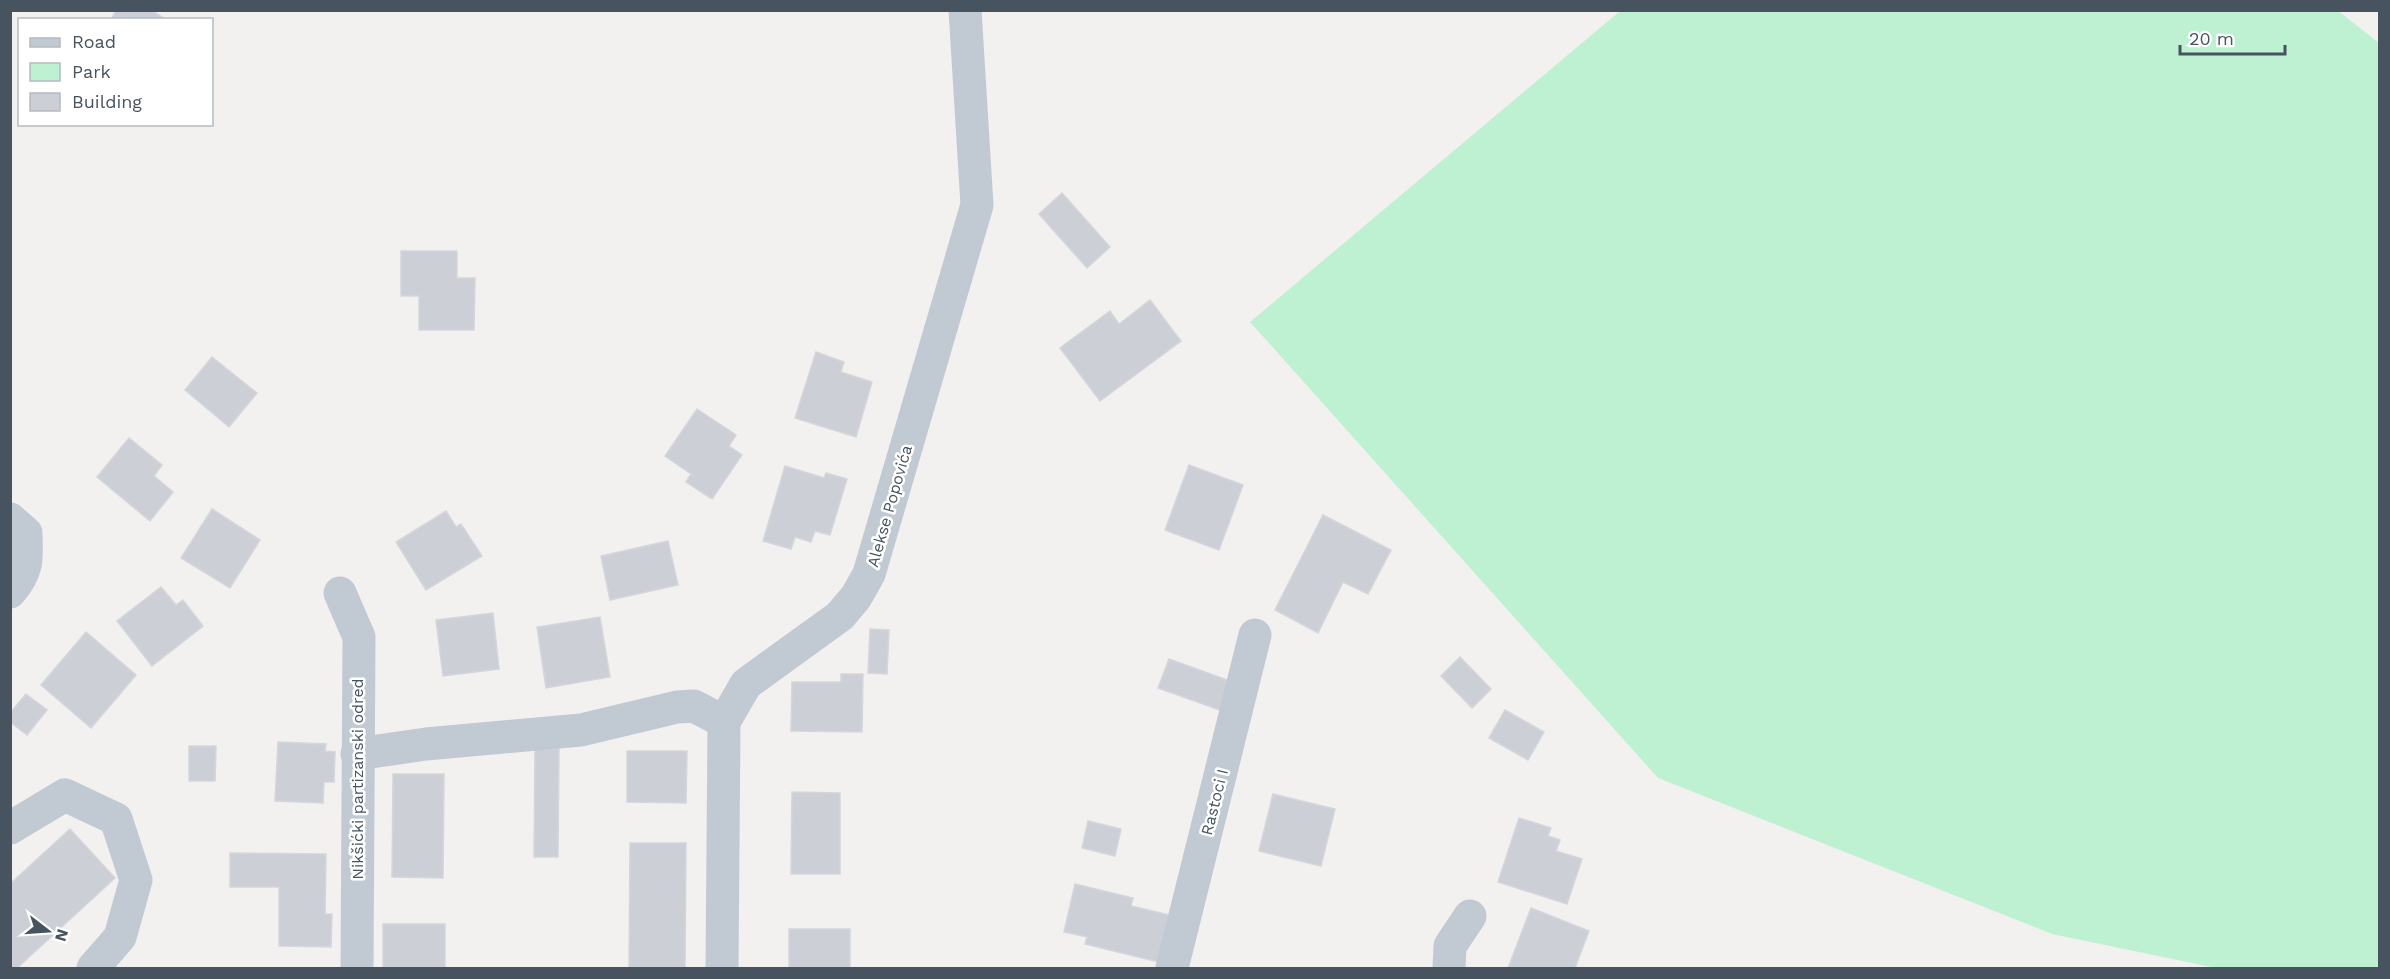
<svg xmlns="http://www.w3.org/2000/svg" width="2390" height="979" font-family="'Work Sans',sans-serif">
<style>
.green{fill:#bef1d2}
.building{fill:#cccfd5;stroke:#d4d6dc;stroke-width:1.5}
.lines{fill:none;stroke-linecap:round;stroke-linejoin:round}
.minor{stroke:#c1cad2;stroke-width:33}
.labels{text-anchor:middle;stroke-width:5;stroke-linejoin:round;paint-order:stroke}
.street-label{font-size:16px;fill:#47535e;stroke:#fff}
</style>
<rect width="100%" height="100%" fill="#f3f0f0"/>
<path class="green" d="M 1620,11 L 2337,10 L 2379,43 L 2379,968 L 2216,968 L 2052,934 L 1658,778 L 1250,322 Z"/>
<g class="building">
<path d="M 116,10 L 151,10 L 167,20 L 111,20 Z"/>
<path d="M 1062,193 L 1110,247 L 1087,268 L 1039,214 Z"/>
<path d="M 401,251 L 457,251 L 457,278 L 475,278 L 474,330 L 419,330 L 419,296 L 401,296 Z"/>
<path d="M 1150,300 L 1181,341 L 1100,401 L 1060,348 L 1110,311 L 1119,324 Z"/>
<path d="M 816,352 L 844,362 L 841,372 L 872,382 L 856,437 L 795,418 Z"/>
<path d="M 212,357 L 257,393 L 229,427 L 185,390 Z"/>
<path d="M 697,409 L 736,435 L 729,446 L 742,455 L 712,499 L 686,482 L 691,474 L 665,456 Z"/>
<path d="M 129,438 L 162,465 L 154,476 L 173,492 L 150,521 L 97,477 Z"/>
<path d="M 1189,465 L 1243,485 L 1219,550 L 1165,530 Z"/>
<path d="M 785,466 L 824,478 L 826,473 L 847,479 L 830,535 L 815,531 L 811,542 L 795,537 L 791,549 L 763,541 Z"/>
<path d="M 212,509 L 260,540 L 230,588 L 181,558 Z"/>
<path d="M 446,511 L 456,527 L 461,524 L 482,556 L 426,590 L 396,542 Z"/>
<path d="M 1323,515 L 1391,550 L 1368,594 L 1343,582 L 1318,633 L 1275,610 Z"/>
<path d="M 668,541 L 678,585 L 610,600 L 601,556 Z"/>
<path d="M 161,587 L 176,605 L 183,600 L 203,626 L 152,666 L 117,621 Z"/>
<path d="M 493,613 L 499,669 L 443,676 L 436,620 Z"/>
<path d="M 600,617 L 610,677 L 546,688 L 537,627 Z"/>
<path d="M 870,629 L 889,630 L 887,674 L 868,673 Z"/>
<path d="M 86,632 L 136,675 L 91,728 L 41,685 Z"/>
<path d="M 1460,657 L 1491,689 L 1472,708 L 1441,676 Z"/>
<path d="M 1169,659 L 1230,681 L 1220,710 L 1158,688 Z"/>
<path d="M 841,674 L 863,674 L 862,732 L 791,731 L 792,682 L 841,682 Z"/>
<path d="M 26,694 L 47,710 L 27,735 L 10,722 L 10,713 Z"/>
<path d="M 1505,710 L 1544,732 L 1528,760 L 1489,738 Z"/>
<path d="M 278,742 L 326,744 L 325,751 L 335,752 L 334,782 L 324,782 L 323,803 L 275,801 Z"/>
<path d="M 189,746 L 216,746 L 215,781 L 189,781 Z"/>
<path d="M 535,749 L 559,749 L 558,857 L 534,857 Z"/>
<path d="M 627,751 L 687,751 L 686,803 L 627,802 Z"/>
<path d="M 393,774 L 444,774 L 443,878 L 392,877 Z"/>
<path d="M 792,792 L 840,793 L 840,874 L 791,874 Z"/>
<path d="M 1273,794 L 1335,809 L 1321,866 L 1259,851 Z"/>
<path d="M 1519,818 L 1551,828 L 1548,836 L 1560,840 L 1556,851 L 1582,859 L 1567,904 L 1498,882 Z"/>
<path d="M 1088,821 L 1121,829 L 1115,856 L 1082,848 Z"/>
<path d="M 70,829 L 115,878 L 17,968 L 10,968 L 10,884 Z"/>
<path d="M 630,843 L 686,843 L 685,968 L 629,968 Z"/>
<path d="M 230,853 L 326,854 L 325,914 L 332,914 L 331,947 L 279,946 L 279,887 L 230,887 Z"/>
<path d="M 1075,884 L 1133,898 L 1131,906 L 1174,916 L 1163,963 L 1085,944 L 1087,937 L 1064,932 Z"/>
<path d="M 1531,908 L 1589,931 L 1575,968 L 1508,968 Z"/>
<rect x="383" y="924" width="62" height="44"/>
<rect x="789" y="929" width="61" height="39"/>
</g>
<g class="lines">
<g class="minor">
<path d="M 10,519 L 26,533 C 27,560 28,571 10,592"/>
<path d="M 340,593 L 359,637 L 357,968"/>
<path d="M 357,754 L 426,744 L 581,730 L 677,707 L 694,706 L 724,722"/>
<path d="M 10,828 L 65,795 L 116,819 L 136,880 L 120,937 L 93,968"/>
<path d="M 722,968 L 724,722 L 746,684 L 840,616 L 856,597 L 869,574 L 977,205 L 965,10"/>
<path d="M 1172,968 L 1255,635"/>
<path d="M 1449,968 L 1450,946 L 1470,916"/>
</g>
</g>
<g class="labels">
<g class="street-label">
<text transform="translate(889 506) rotate(-74)" y="6">Alekse Popovića</text>
<text transform="translate(357 779) rotate(-90)" y="6">Nikšićki partizanski odred</text>
<text transform="translate(1214 802) rotate(-76)" y="6">Rastoci I</text>
</g>
</g>
<rect width="2390" height="979" fill="none" stroke="#47535e" stroke-width="24"/>
<rect x="18" y="18" width="195" height="108" fill="#ffffff" stroke="#b5babf" stroke-width="1.5"/>
<rect x="30" y="38" width="30" height="9" fill="#c1cad2" stroke="#b5babf" stroke-width="1.5"/>
<text x="72" y="48" font-size="18" fill="#47535e">Road</text>
<rect x="30" y="63" width="30" height="18" fill="#bef1d2" stroke="#b5babf" stroke-width="1.5"/>
<text x="72" y="78" font-size="18" fill="#47535e">Park</text>
<rect x="30" y="93" width="30" height="18" fill="#cccfd5" stroke="#b5babf" stroke-width="1.5"/>
<text x="72" y="108" font-size="18" fill="#47535e">Building</text>
<g transform="translate(48 931) rotate(107)" stroke="#ffffff" stroke-width="4.5" paint-order="stroke">
<path d="M0-4.5L10 22L0 15L-10 22Z" fill="#47535e"/>
<text y="-9" font-size="16" font-weight="bold" text-anchor="middle" fill="#47535e">N</text>
</g>
<path d="M2180 45v9h105v-9" fill="none" stroke="#47535e" stroke-width="3"/>
<text x="2189" y="45" font-size="18" fill="#47535e" stroke="#ffffff" stroke-width="4.5" paint-order="stroke">20 m</text>
</svg>
